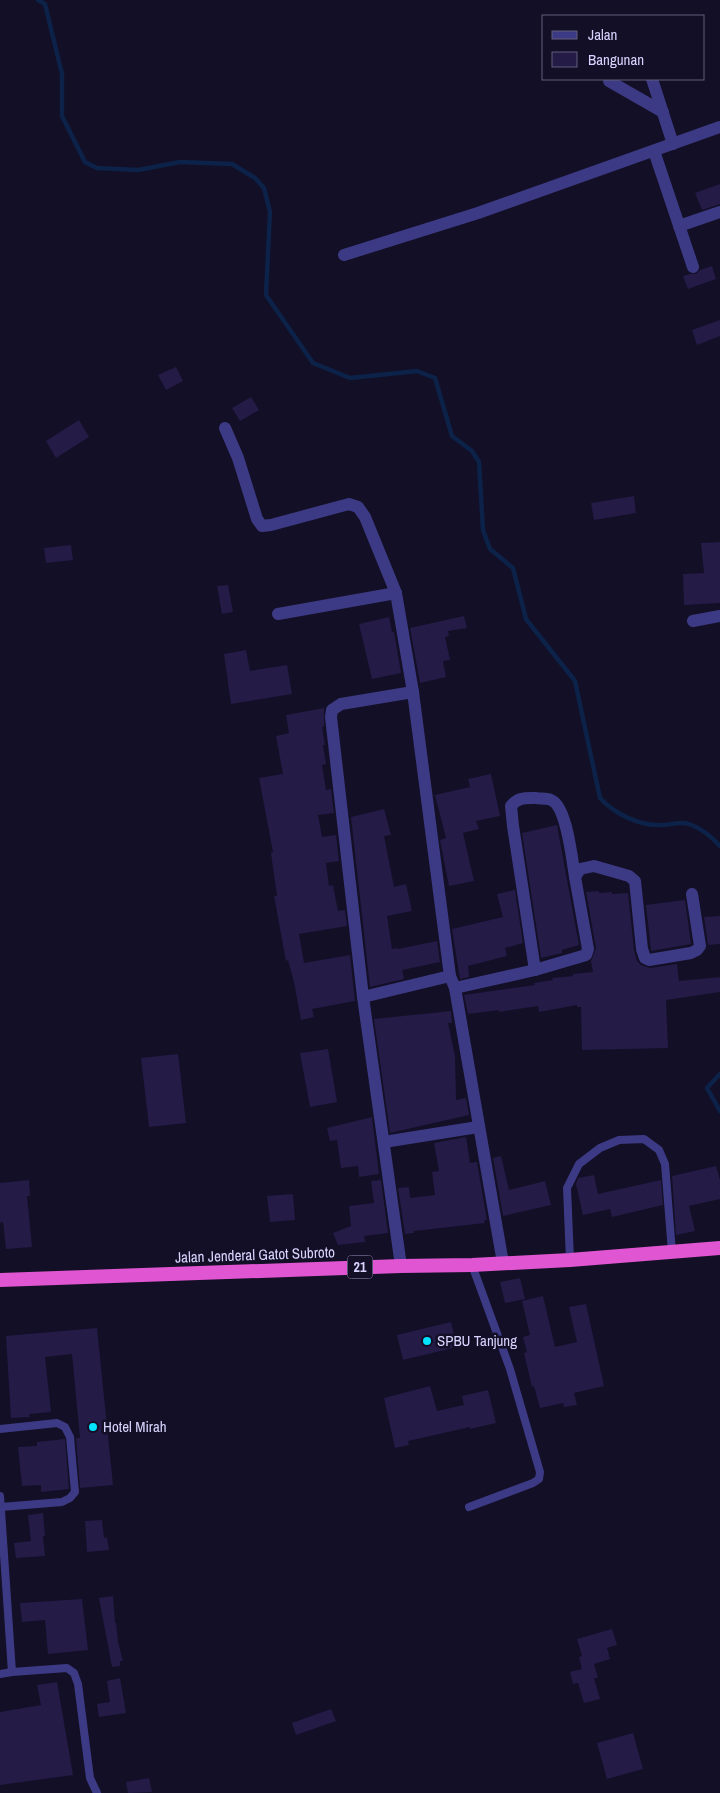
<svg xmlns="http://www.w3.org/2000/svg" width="720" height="1793" font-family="'Archivo Narrow',sans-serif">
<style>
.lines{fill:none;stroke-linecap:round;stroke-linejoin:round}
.stream{stroke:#0c2248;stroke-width:4.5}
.building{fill:#241b47}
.service{stroke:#3d3a85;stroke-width:8}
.minor{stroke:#3d3a85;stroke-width:12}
.trunk{stroke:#e055d1;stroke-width:14}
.poi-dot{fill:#00e5ff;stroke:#130f26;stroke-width:2}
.labels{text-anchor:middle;stroke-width:5;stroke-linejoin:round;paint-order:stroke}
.shield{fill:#130f26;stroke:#9e99be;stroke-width:1}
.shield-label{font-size:14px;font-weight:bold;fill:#d9d4ff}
.street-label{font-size:15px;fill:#d9d4ff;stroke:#130f26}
.poi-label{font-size:15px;fill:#d9d4ff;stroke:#130f26;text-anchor:start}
</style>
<rect width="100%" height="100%" fill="#130f26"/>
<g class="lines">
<g class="stream">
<path d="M 38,0 L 45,4 L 62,74 L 62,116 L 85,162 L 97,168 L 138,170 L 180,162 L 232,164 L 255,178 L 264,188 L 270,212 L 266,295 L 313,363 L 350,378 L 417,371 L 435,378 L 452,436 L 472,451 L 479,462 L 483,530 L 490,549 L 513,568 L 526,619 L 575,681 L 600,798 C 615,814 639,826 662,825 C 670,825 681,821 689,824 C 700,828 712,837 720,846"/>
<path d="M 720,1074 L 707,1088 L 720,1111"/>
</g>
</g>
<g class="building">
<path d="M 720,184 L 720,204 L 702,210 L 695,193 Z"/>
<path d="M 712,266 L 716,279 L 688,289 L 683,276 L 690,274 L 696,274 L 700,270 Z"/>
<path d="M 720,320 L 720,336 L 697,345 L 692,330 Z"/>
<path d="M 176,367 L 183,381 L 166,390 L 158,375 Z"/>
<path d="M 251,397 L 259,410 L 240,421 L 232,408 Z"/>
<path d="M 79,420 L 89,437 L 56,458 L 46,441 Z"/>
<path d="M 634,496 L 636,513 L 594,520 L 591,503 Z"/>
<path d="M 720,542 L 720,603 L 684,605 L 683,574 L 704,573 L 701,543 Z"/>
<path d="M 71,545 L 73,560 L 46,563 L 44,548 Z"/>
<path d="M 228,585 L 233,612 L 222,614 L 217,586 Z"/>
<path d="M 464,616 L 467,628 L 448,631 L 449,636 L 445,637 L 450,660 L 443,661 L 446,677 L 420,683 L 410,628 Z"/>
<path d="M 389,617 L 392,632 L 394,632 L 401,673 L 372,679 L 359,624 Z"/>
<path d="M 246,650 L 250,671 L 287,665 L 292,694 L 231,704 L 224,654 Z"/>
<path d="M 324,708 L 324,727 L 322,727 L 325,745 L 323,745 L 326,764 L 322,765 L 326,790 L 331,789 L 334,813 L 318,815 L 322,837 L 336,835 L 339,861 L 326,863 L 329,886 L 333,885 L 338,911 L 345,910 L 347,926 L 299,934 L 304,963 L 350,955 L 355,1001 L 312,1009 L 314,1017 L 301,1020 L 294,982 L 288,960 L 286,961 L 274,896 L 277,896 L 271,853 L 273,852 L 259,778 L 283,774 L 276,736 L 289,733 L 286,715 Z"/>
<path d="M 491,774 L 500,816 L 476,821 L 479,829 L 463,833 L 474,881 L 449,886 L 440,840 L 446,838 L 435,795 L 470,787 L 468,779 Z"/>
<path d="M 384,809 L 391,835 L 384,836 L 394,887 L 406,884 L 412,911 L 387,916 L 392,949 L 398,948 L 398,949 L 437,941 L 440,962 L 402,970 L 404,979 L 370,987 L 351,817 Z"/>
<path d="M 557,825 L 579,945 L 562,950 L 562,953 L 541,958 L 522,833 Z"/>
<path d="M 515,890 L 523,943 L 505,948 L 507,956 L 468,966 L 469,977 L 460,979 L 452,929 L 503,917 L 497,894 Z"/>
<path d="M 599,891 L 599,893 L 612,892 L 612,894 L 628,893 L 634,950 L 637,961 L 641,965 L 650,968 L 677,964 L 679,981 L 720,977 L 720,992 L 666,1000 L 668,1048 L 582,1050 L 581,1007 L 577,1007 L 577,1005 L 539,1012 L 538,1006 L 499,1012 L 499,1010 L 468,1014 L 464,995 L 535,985 L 534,983 L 553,980 L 552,978 L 573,976 L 573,974 L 593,972 L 591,961 L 596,948 L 586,892 Z"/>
<path d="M 685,900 L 691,944 L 651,951 L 646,905 Z"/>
<path d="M 720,916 L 720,944 L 708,945 L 704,917 Z"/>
<path d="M 451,1011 L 452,1023 L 448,1023 L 455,1056 L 456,1100 L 466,1098 L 469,1115 L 390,1133 L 374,1019 Z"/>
<path d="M 328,1049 L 337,1102 L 310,1107 L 300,1053 Z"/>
<path d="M 178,1054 L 186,1123 L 149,1127 L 141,1058 Z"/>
<path d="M 372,1117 L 379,1174 L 359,1177 L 358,1166 L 341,1168 L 337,1140 L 330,1141 L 327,1128 Z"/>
<path d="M 466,1137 L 470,1163 L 477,1162 L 487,1220 L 484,1220 L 485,1223 L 414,1231 L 414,1233 L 405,1234 L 398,1188 L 409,1187 L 410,1198 L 435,1195 L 432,1172 L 439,1171 L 434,1143 Z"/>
<path d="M 501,1156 L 509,1190 L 545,1181 L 551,1205 L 503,1216 L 493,1158 Z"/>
<path d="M 716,1166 L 720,1180 L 720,1199 L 689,1206 L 695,1231 L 676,1235 L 672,1176 Z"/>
<path d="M 594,1175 L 598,1194 L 661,1180 L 663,1205 L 612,1217 L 610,1209 L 583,1215 L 576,1184 L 578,1178 Z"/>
<path d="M 29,1180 L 30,1196 L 27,1196 L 32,1247 L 6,1249 L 3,1222 L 0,1223 L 0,1183 Z"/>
<path d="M 381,1180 L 388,1233 L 364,1236 L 365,1242 L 338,1245 L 333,1233 L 351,1226 L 349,1206 L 374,1203 L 371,1181 Z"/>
<path d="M 293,1194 L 295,1220 L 270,1222 L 267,1196 Z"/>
<path d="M 520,1278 L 525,1299 L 505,1303 L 500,1282 Z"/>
<path d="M 543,1296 L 555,1347 L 577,1342 L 569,1307 L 586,1304 L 604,1386 L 574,1393 L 577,1405 L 564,1407 L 563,1403 L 540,1408 L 534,1386 L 532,1387 L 524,1353 L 527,1352 L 523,1337 L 530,1335 L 522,1301 Z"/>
<path d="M 451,1322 L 457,1347 L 403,1360 L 397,1335 Z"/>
<path d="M 97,1328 L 113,1485 L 80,1488 L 76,1438 L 80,1438 L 72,1354 L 45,1357 L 51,1412 L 29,1414 L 30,1417 L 11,1418 L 6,1336 Z"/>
<path d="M 430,1386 L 437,1411 L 464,1405 L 462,1396 L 488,1390 L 496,1423 L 470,1429 L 470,1427 L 408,1441 L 409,1445 L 395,1448 L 384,1398 Z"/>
<path d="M 65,1439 L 69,1489 L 41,1492 L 41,1485 L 22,1486 L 18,1447 L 37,1446 L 37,1442 Z"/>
<path d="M 43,1513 L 45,1536 L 43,1536 L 45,1556 L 16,1558 L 14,1543 L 31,1541 L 28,1515 Z"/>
<path d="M 102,1520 L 104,1538 L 107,1537 L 109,1550 L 87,1552 L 85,1521 Z"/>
<path d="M 113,1596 L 115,1623 L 116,1623 L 118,1642 L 123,1661 L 120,1661 L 120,1666 L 112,1667 L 99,1598 Z"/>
<path d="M 82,1599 L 88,1650 L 48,1654 L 45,1620 L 22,1622 L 20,1603 Z"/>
<path d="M 612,1629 L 617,1645 L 607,1648 L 610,1659 L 594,1664 L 598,1678 L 594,1678 L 600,1699 L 584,1703 L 578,1683 L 573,1684 L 570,1672 L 582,1669 L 579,1657 L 582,1656 L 577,1639 Z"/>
<path d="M 120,1678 L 126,1713 L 99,1717 L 97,1704 L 110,1702 L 107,1681 Z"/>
<path d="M 57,1682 L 73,1775 L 0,1785 L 0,1712 L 41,1705 L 37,1685 Z"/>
<path d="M 331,1709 L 336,1721 L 296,1735 L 292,1723 Z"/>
<path d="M 633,1733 L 643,1769 L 607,1779 L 597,1743 Z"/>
<path d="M 149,1778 L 152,1792 L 128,1793 L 126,1782 Z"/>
</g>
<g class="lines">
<g class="service">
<path d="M 570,1260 L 567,1188 L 579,1164 L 600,1148 L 619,1140 L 644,1139 L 659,1150 L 665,1164 L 672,1252"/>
<path d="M 0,1429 L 57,1423 L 65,1427 L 70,1437 L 75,1492 L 70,1498 L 62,1502 L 1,1507"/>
<path d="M 0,1496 L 12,1672 L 67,1668 L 74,1673 L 78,1684 L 90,1778 L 97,1793"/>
<path d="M 469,1507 L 533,1483 L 539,1479 L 540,1472 L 510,1369 L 472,1265"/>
<path d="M 0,1674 L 12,1672"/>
</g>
<g class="minor">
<path d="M 652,79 L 673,144"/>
<path d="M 609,81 L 663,112"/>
<path d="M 654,151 L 693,267"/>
<path d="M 679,226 L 720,212"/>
<path d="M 344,255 L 478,213 L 720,127"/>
<path d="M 225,428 L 238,458 L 257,519 L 262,526 L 271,525 L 349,504 L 358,507 L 365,517 L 396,593 L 413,692 L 450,976 L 455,988 L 503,1263"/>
<path d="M 278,614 L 396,593"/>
<path d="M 693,621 L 720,616"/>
<path d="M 535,970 L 513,826 L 511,806 C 518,797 525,798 536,798 C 540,799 547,798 551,800 C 567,806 572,860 575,877"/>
<path d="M 455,988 L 535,970 L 586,955 L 588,949 L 575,877 L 580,869 L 594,866 L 629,876 L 635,881 L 642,949 L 645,958 L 649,960 L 691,953 L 697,950 L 700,946 L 692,894"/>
<path d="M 363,997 L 450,976"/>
<path d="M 384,1142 L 478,1127"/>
<path d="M 401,1266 L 363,997 L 331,717 L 332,710 L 341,704 L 413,692"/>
</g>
<path class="trunk" d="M 0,1280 L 401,1266 L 472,1265 L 570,1260 L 720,1248"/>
</g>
<g class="poi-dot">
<circle cx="427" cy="1341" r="5"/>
<circle cx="93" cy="1427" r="5"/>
</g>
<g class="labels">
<rect class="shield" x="347.5" y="1255.5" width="25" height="23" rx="4"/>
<g class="shield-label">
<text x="360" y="1272">21</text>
</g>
<g class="street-label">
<text transform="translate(255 1255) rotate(-2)" y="5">Jalan Jenderal Gatot Subroto</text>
</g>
<g class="poi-label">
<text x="437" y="1346">SPBU Tanjung</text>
<text x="103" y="1432">Hotel Mirah</text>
</g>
</g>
<rect x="542" y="15" width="162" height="65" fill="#130f26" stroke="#625e7d"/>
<rect x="552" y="31" width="25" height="8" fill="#3d3a85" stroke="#625e7d"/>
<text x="588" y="40" font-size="15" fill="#d9d4ff">Jalan</text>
<rect x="552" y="52" width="25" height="15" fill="#241b47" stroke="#625e7d"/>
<text x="588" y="65" font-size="15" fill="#d9d4ff">Bangunan</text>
</svg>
